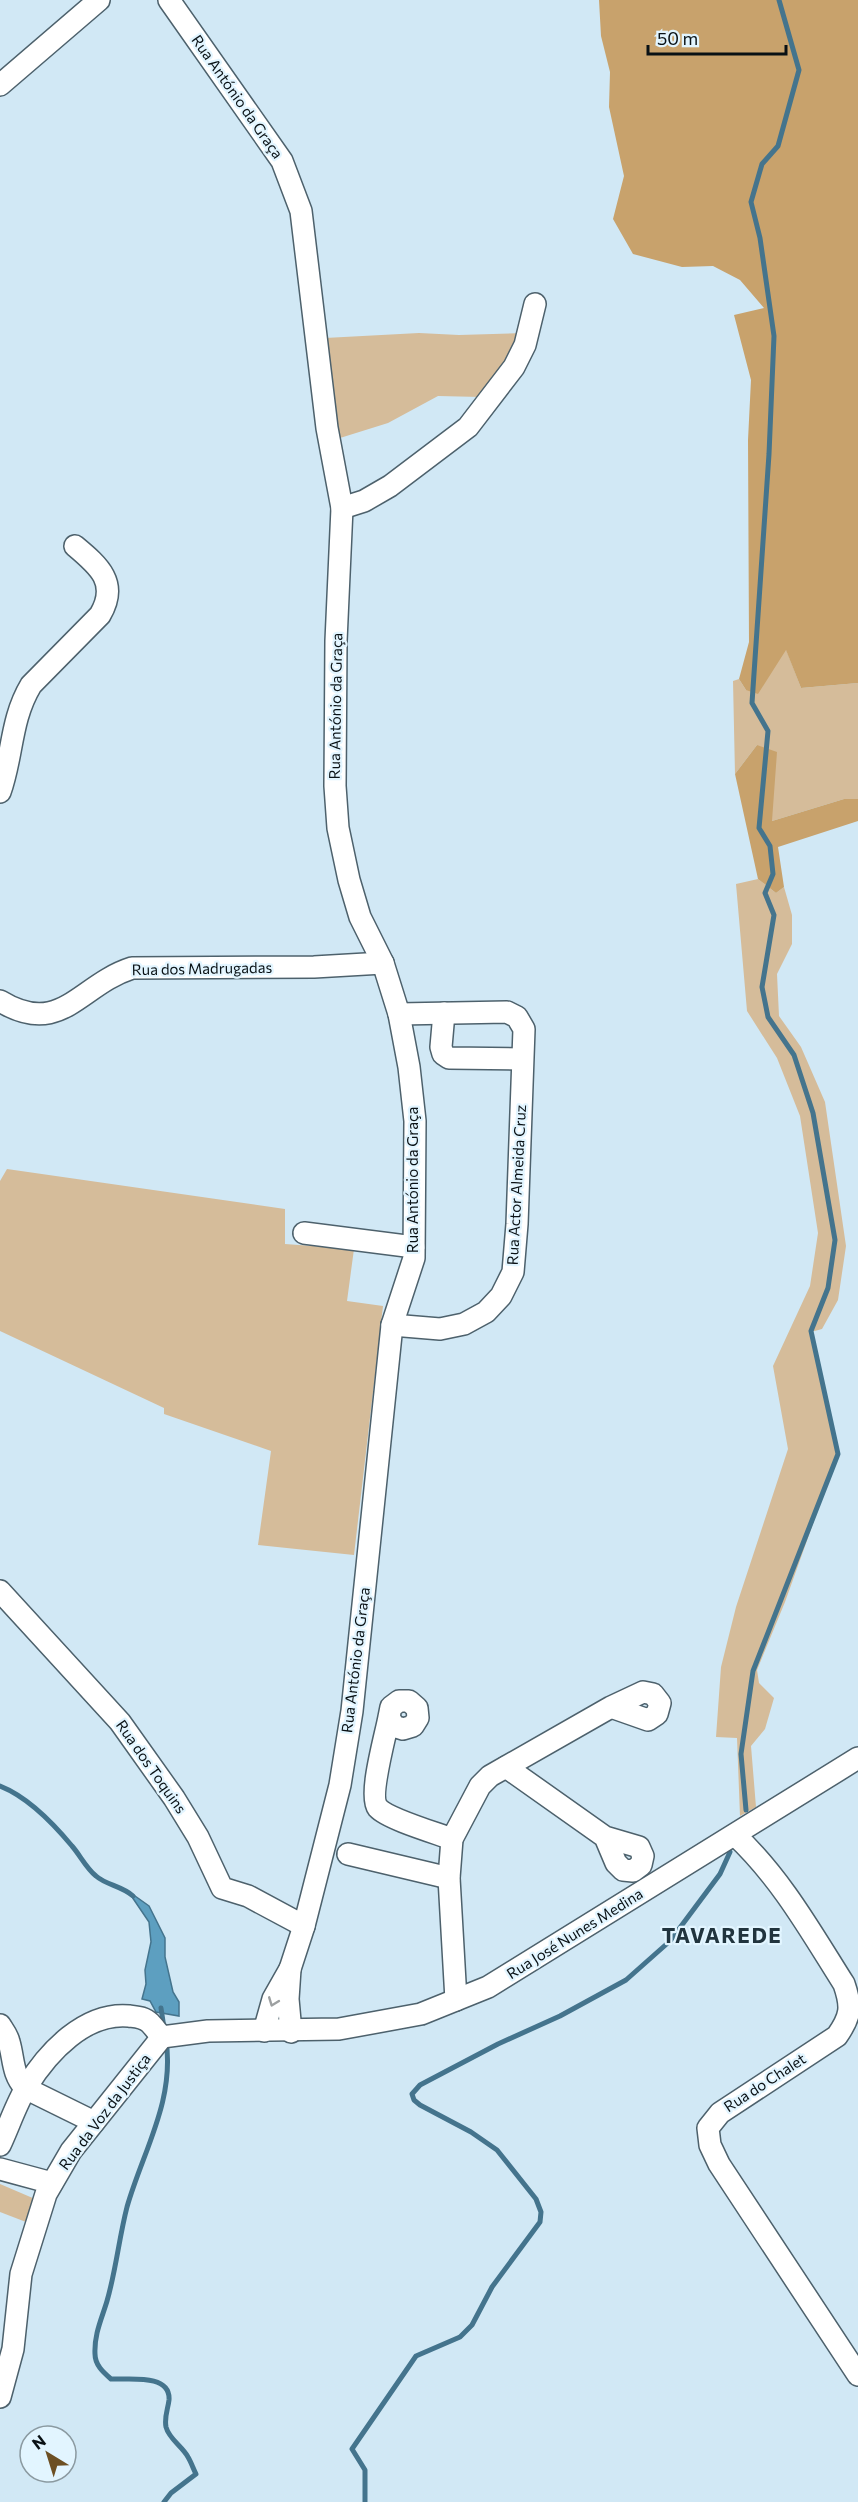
<svg xmlns="http://www.w3.org/2000/svg" width="858" height="2502" font-family="Commissioner,sans-serif">
<style>
.green{fill:#d5bc9a}
.forest{fill:#c8a26c}
.water{fill:#5d9fc0;stroke:#44748d;stroke-width:1.5}
.lines{fill:none;stroke-linecap:round;stroke-linejoin:round}
.stream{stroke:#44748d;stroke-width:5}
.minor-casing{stroke:#4d616c;stroke-width:24}
.minor{stroke:#fff;stroke-width:21}
.oneway{stroke:#9da0a1}
.labels{text-anchor:middle;stroke-width:4.5;stroke-linejoin:round;paint-order:stroke}
.street-label{font-size:15px;fill:#091115;stroke:#e2f5ff}
.district-label{font-size:21px;font-weight:bold;letter-spacing:1.5px;fill:#21343e;stroke:#e2f5ff}
</style>
<rect width="100%" height="100%" fill="#d1e8f5"/>
<g class="green">
<path d="M 419,333 L 459,335 L 525,333 L 481,397 L 438,396 L 388,423 L 340,438 L 325,338 Z"/>
<path d="M 786,649 L 801,688 L 858,683 L 858,799 L 844,799 L 772,821 L 757,745 L 735,774 L 733,681 L 739,679 L 746,690 Z"/>
<path d="M 758,879 L 776,893 L 784,887 L 792,915 L 792,944 L 777,974 L 779,1016 L 801,1047 L 825,1102 L 846,1246 L 838,1300 L 822,1329 L 811,1332 L 838,1454 L 785,1602 L 757,1670 L 759,1683 L 774,1698 L 765,1729 L 751,1746 L 756,1807 L 740,1816 L 737,1738 L 716,1737 L 721,1667 L 736,1607 L 788,1449 L 773,1366 L 810,1286 L 818,1233 L 800,1116 L 777,1058 L 747,1011 L 736,884 Z"/>
<path d="M 7,1169 L 285,1209 L 285,1244 L 354,1249 L 347,1301 L 383,1306 L 354,1555 L 258,1545 L 271,1451 L 164,1414 L 164,1408 L 0,1331 L 0,1181 Z"/>
<path d="M 0,2184 L 35,2199 L 26,2222 L 0,2212 Z"/>
</g>
<g class="forest">
<path d="M 599,0 L 858,0 L 858,683 L 801,688 L 786,650 L 758,694 L 746,690 L 739,679 L 749,642 L 748,440 L 751,380 L 734,315 L 764,308 L 740,280 L 713,266 L 682,267 L 633,254 L 613,219 L 624,176 L 609,107 L 610,72 L 601,36 Z"/>
<path d="M 757,745 L 777,752 L 772,821 L 844,799 L 858,799 L 858,821 L 778,847 L 784,887 L 776,893 L 758,879 L 735,774 Z"/>
</g>
<path class="water" d="M 128,1891 L 149,1906 L 165,1938 L 165,1957 L 173,1992 L 179,2002 L 179,2016 L 156,2012 L 150,2001 L 142,1999 L 146,1984 L 145,1970 L 151,1942 L 149,1922 Z"/>
<g class="lines">
<g class="stream">
<path d="M 0,1786 C 28,1797 53,1823 72,1846 C 80,1855 86,1868 96,1876 C 106,1885 122,1886 133,1896"/>
<path d="M 746,1810 L 741,1754 L 753,1671 L 838,1454 L 811,1331 L 828,1288 L 835,1240 L 813,1113 L 794,1055 L 768,1017 L 762,987 L 774,915 L 765,893 L 773,874 L 770,846 L 759,828 L 768,731 L 752,703 L 769,454 L 774,336 L 760,238 L 751,202 L 762,164 L 778,146 L 799,70 L 779,0"/>
<path d="M 161,2008 L 164,2028"/>
<path d="M 164,2502 L 171,2493 L 196,2474 C 193,2468 191,2462 188,2457 C 182,2446 169,2439 166,2427 C 164,2417 168,2409 169,2400 C 171,2373 128,2380 111,2379 C 103,2372 95,2365 95,2354 C 94,2334 102,2318 107,2301 C 116,2270 119,2238 127,2207 C 143,2151 175,2101 166,2040"/>
<path d="M 365,2502 L 365,2470 L 352,2449 L 416,2356 L 460,2337 L 472,2325 L 492,2287 L 540,2222 L 541,2212 L 536,2199 L 497,2150 L 471,2132 L 420,2105 L 414,2100 L 412,2094 L 420,2085 L 498,2044 L 560,2016 L 626,1980 L 670,1941 L 720,1874 L 730,1852"/>
</g>
<defs>
<g id="minor">
<path d="M 169,0 L 282,161 L 301,211 L 327,428 L 342,508 L 336,641 L 335,786 L 338,828 L 349,880 L 360,917 L 383,963 L 399,1014 L 409,1067 L 415,1121 L 414,1258 L 392,1325 L 352,1711 L 340,1785 L 304,1926 L 290,1969"/>
<path d="M 0,85 L 99,0"/>
<path d="M 342,508 L 364,501 L 390,486 L 468,427 L 514,367 L 525,345 L 535,304"/>
<path d="M 0,792 C 13,756 10,720 31,685 L 100,615 C 119,583 99,566 75,546"/>
<path d="M 0,1001 C 61,1038 79,985 132,968 L 314,967 L 383,963"/>
<path d="M 444,1013 L 441,1047 L 443,1054 L 449,1058 L 522,1059"/>
<path d="M 304,1233 L 414,1247"/>
<path d="M 392,1325 L 440,1329 L 464,1324 L 486,1312 L 501,1296 L 513,1272 L 517,1224 L 524,1029 L 517,1017 L 507,1012 L 399,1014"/>
<path d="M 0,1591 L 120,1722 L 174,1798 L 198,1837 L 222,1888 L 248,1896 L 304,1926"/>
<path d="M 389,1717 L 394,1726 L 403,1729 L 413,1726 L 418,1718 L 417,1708 L 409,1701 L 399,1701 L 391,1707 L 389,1717 C 386,1734 368,1796 378,1808 C 388,1819 436,1833 452,1839"/>
<path d="M 506,1767 L 605,1837 L 639,1847 L 643,1856 L 641,1865 L 633,1871 L 623,1870 L 616,1863 L 605,1837"/>
<path d="M 735,1835 C 781,1878 811,1932 844,1984 C 852,2007 851,2016 837,2036 L 720,2113 L 708,2128 L 710,2145 L 719,2164 L 858,2375"/>
<path d="M 348,1854 L 449,1878"/>
<path d="M 456,2000 L 449,1878 L 452,1839 L 480,1786 L 490,1776 L 611,1707 L 643,1692 L 653,1694 L 660,1703 L 657,1714 L 648,1720 L 611,1707"/>
<path d="M 0,2025 C 3,2030 8,2036 9,2042 C 14,2059 12,2074 25,2088 L 94,2122"/>
<path d="M 264,2031 L 273,1999 L 290,1969 L 288,1999 L 291,2032"/>
<path d="M 162,2037 L 208,2031 L 339,2029 L 421,2014 L 488,1987 L 858,1758"/>
<path d="M 0,2145 C 9,2126 16,2104 27,2086 C 48,2052 85,2012 129,2016 C 137,2017 144,2017 150,2023 C 154,2027 158,2033 162,2037"/>
<path d="M 0,2169 L 52,2183"/>
<path d="M 0,2397 L 13,2349 L 21,2274 L 46,2194 L 71,2151 L 162,2037"/>
</g>
</defs>
<use href="#minor" class="minor-casing"/>
<use href="#minor" class="minor"/>
</g>
<defs><path id="oneway-chevron" d="M-2-3.5L2.5 0L-2 3.5" fill="none" stroke-width="1.6" stroke-linecap="round" stroke-linejoin="round" transform="scale(1.5)"/></defs>
<use class="oneway" href="#oneway-chevron" transform="translate(273 2002) rotate(111)"/>
<g class="labels">
<g class="street-label">
<text transform="translate(237 97) rotate(55)" y="5">Rua António da Graça</text>
<text transform="translate(336 706) rotate(-89)" y="5">Rua António da Graça</text>
<text transform="translate(202 969) rotate(-1)" y="5">Rua dos Madrugadas</text>
<text transform="translate(413 1180) rotate(-90)" y="5">Rua António da Graça</text>
<text transform="translate(517 1185) rotate(-87)" y="5">Rua Actor Almeida Cruz</text>
<text transform="translate(356 1660) rotate(-83)" y="5">Rua António da Graça</text>
<text transform="translate(151 1767) rotate(55)" y="5">Rua dos Toquins</text>
<text transform="translate(575 1934) rotate(-32)" y="5">Rua José Nunes Medina</text>
<text transform="translate(765 2083) rotate(-33)" y="5">Rua do Chalet</text>
<text transform="translate(105 2112) rotate(-53)" y="5">Rua da Voz da Justiça</text>
</g>
<g class="district-label">
<text x="722" y="1943">TAVAREDE</text>
</g>
</g>
<g transform="translate(48 2454) rotate(322)"><circle r="28" fill="#e2f5ff" stroke="#8b9aa1" stroke-width="1.5"/>
<path d="M0-4.5L10 22L0 15L-10 22Z" fill="#6d5024"/>
<text y="-9" font-size="16" font-weight="bold" text-anchor="middle" fill="#091115">N</text>
</g>
<path d="M648 45v9h138v-9" fill="none" stroke="#091115" stroke-width="3"/>
<text x="657" y="45" font-size="18" fill="#091115" stroke="#e2f5ff" stroke-width="4.5" paint-order="stroke">50 m</text>
</svg>
